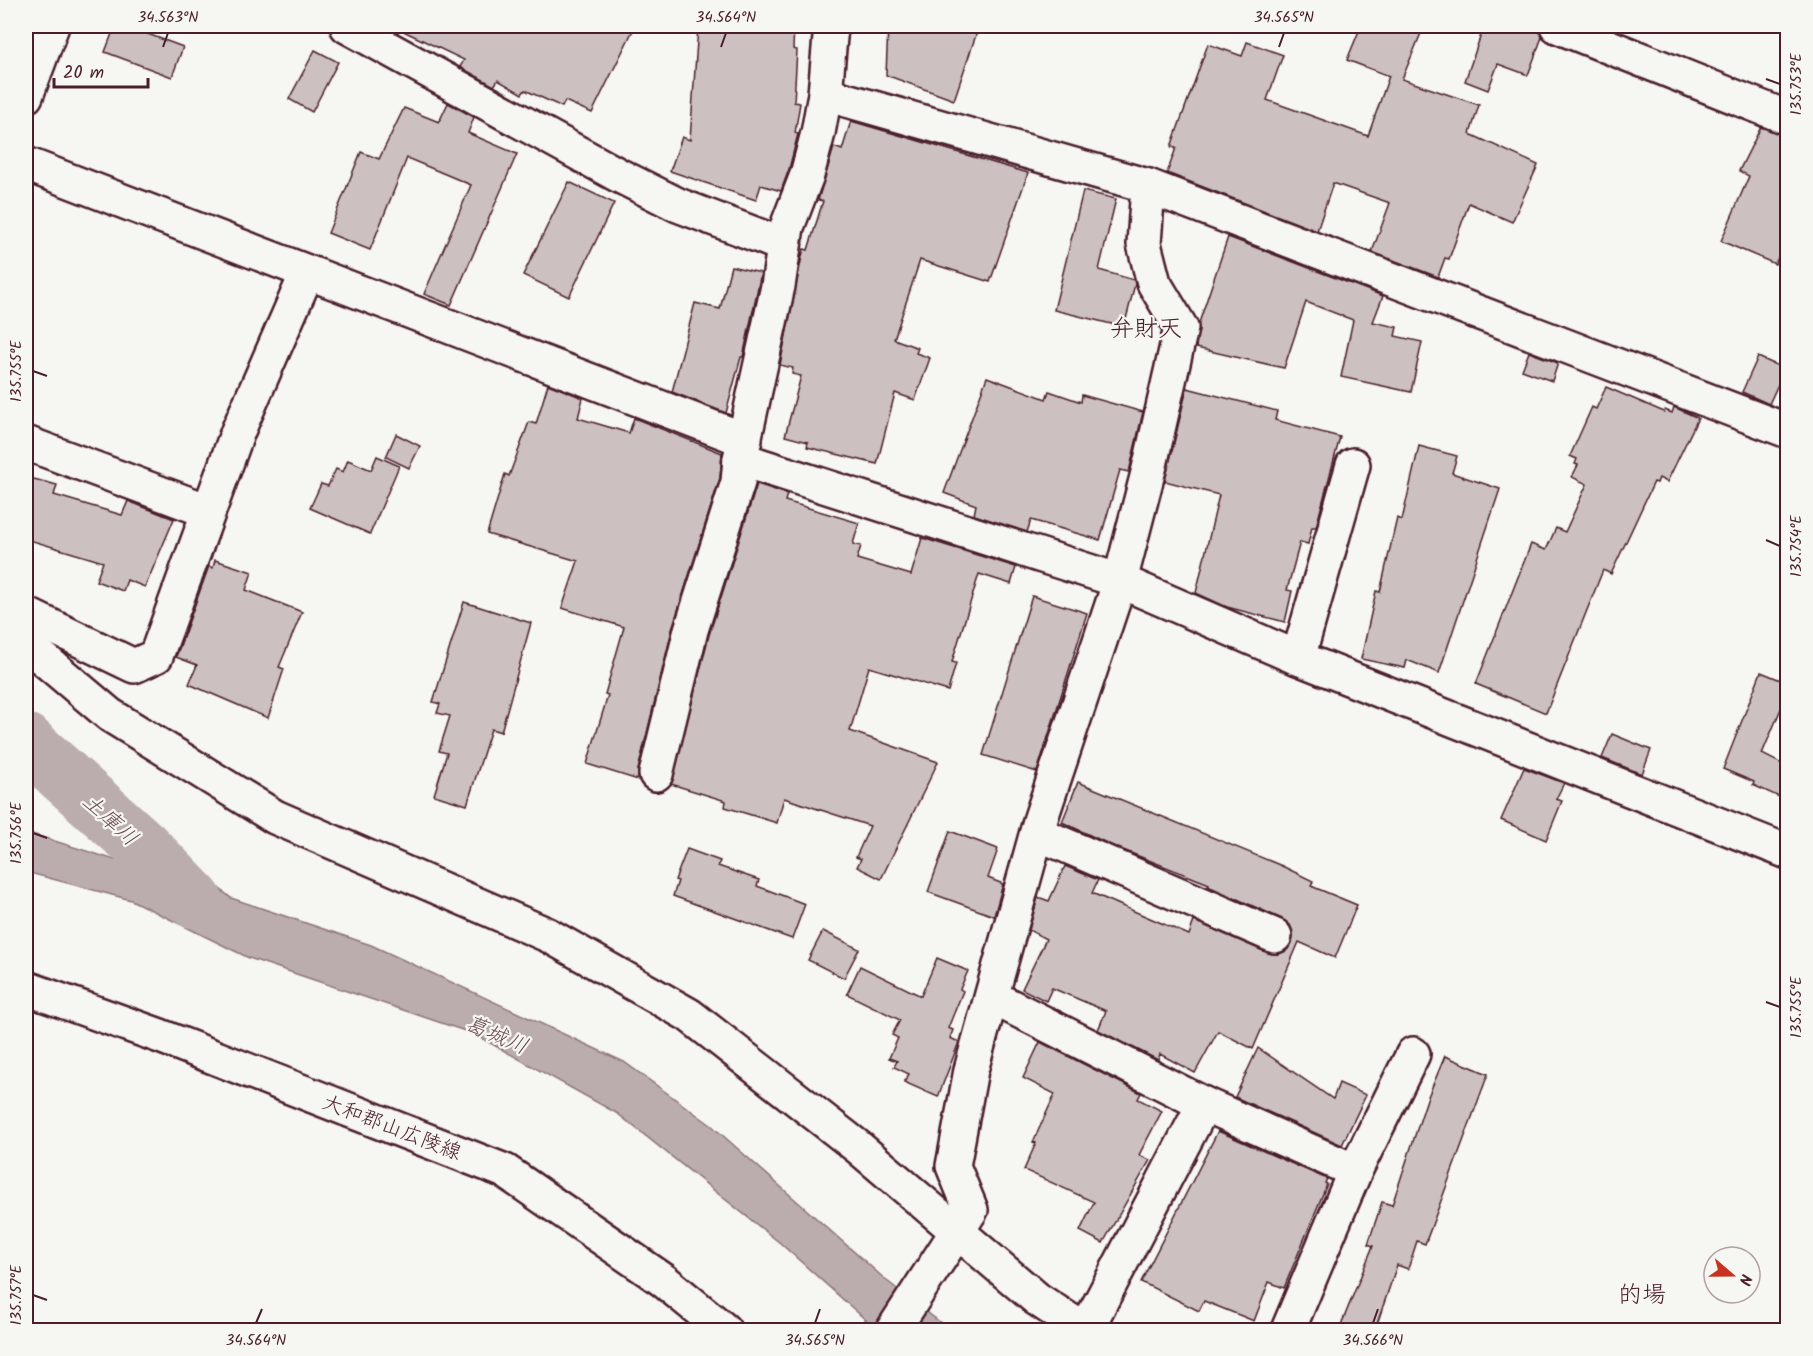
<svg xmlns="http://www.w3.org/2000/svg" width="1813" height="1356" font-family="Kalam,'Klee One',sans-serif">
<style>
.water{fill:#bbadae;stroke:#8e747a;stroke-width:1.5}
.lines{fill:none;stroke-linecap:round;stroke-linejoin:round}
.river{stroke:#bbadae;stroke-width:57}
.building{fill:#ccc1c0;stroke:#4a1f2b;stroke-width:1.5}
.street-casing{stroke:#4a1f2b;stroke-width:38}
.secondary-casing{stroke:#4a1f2b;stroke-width:38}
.street{stroke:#f6f6f2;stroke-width:33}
.secondary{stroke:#f6f6f2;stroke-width:33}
.ticks{fill:none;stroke:#4a1f2b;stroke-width:2}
.labels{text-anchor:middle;stroke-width:4.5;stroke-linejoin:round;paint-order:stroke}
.street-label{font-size:21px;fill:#4a1f2b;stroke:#f6f6f2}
.water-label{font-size:22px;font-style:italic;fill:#6c4a52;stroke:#f6f6f2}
.quarter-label{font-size:24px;fill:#4a1f2b;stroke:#f6f6f2}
.neatline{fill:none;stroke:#4a1f2b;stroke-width:2}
.ticks-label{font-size:15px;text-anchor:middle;fill:#4a1f2b}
</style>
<rect width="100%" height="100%" fill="#f6f6f2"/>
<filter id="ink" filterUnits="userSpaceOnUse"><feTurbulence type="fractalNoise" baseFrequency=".0167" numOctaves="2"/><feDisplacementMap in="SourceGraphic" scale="12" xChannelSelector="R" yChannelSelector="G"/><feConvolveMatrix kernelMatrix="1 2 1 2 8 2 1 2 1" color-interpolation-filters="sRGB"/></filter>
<g filter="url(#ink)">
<path class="water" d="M 26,832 L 137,867 L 160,840 L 231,898 L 371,945 L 624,1062 L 711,1125 L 887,1281 L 950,1330 L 877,1330 L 780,1243 L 618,1114 L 474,1034 L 249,958 L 131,900 L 26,872 Z"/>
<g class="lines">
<path class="river" d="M 26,742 L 143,847 L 194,900"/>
</g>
<g class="building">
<path d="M 115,26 L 126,26 L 183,47 L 172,77 L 105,52 Z"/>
<path d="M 393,26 L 635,26 L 592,113 L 565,101 L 562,107 L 525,90 L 522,94 L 498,80 L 494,86 L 460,67 L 464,60 Z"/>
<path d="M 738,26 L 794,26 L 793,49 L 797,50 L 794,102 L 800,103 L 795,133 L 798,134 L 789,169 L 781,191 L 761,185 L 756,200 L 670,171 L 682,137 L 690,140 L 698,27 L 738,29 Z"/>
<path d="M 888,26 L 979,26 L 954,100 L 886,75 Z"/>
<path d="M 1361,26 L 1424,26 L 1402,79 L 1479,105 L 1470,134 L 1538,165 L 1512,222 L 1469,203 L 1449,259 L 1445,258 L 1438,277 L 1372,252 L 1390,203 L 1333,183 L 1317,231 L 1167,173 L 1176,148 L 1171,147 L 1208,44 L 1242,56 L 1247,42 L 1283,55 L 1267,100 L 1368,136 L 1389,76 L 1347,60 Z"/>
<path d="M 1484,26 L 1539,26 L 1542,37 L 1528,75 L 1498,64 L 1488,90 L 1465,81 Z"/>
<path d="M 315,50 L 338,62 L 312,112 L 289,99 Z"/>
<path d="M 448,103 L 474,117 L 468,133 L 517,154 L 451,305 L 424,294 L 471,185 L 407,158 L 370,250 L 328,233 L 361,152 L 379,159 L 404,108 L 439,122 Z"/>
<path d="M 851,121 L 1028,173 L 990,282 L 920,260 L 894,339 L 918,348 L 916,353 L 930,358 L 915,400 L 895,393 L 877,464 L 807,447 L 808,442 L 785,436 L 801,376 L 792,374 L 793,368 L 780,365 L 802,256 L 804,249 L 808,250 L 823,201 L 818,200 L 834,147 L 842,150 Z"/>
<path d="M 1761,127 L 1788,136 L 1788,236 L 1775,264 L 1721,241 L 1749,176 L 1739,171 Z"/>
<path d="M 569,182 L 614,203 L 569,297 L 523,275 Z"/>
<path d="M 1083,191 L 1116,199 L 1099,270 L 1134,280 L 1135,284 L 1124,327 L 1054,310 Z"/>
<path d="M 1228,237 L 1383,296 L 1373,322 L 1397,327 L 1395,336 L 1422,342 L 1411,392 L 1341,377 L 1353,320 L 1306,302 L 1284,368 L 1196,348 L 1198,326 Z"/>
<path d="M 731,266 L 761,273 L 743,357 L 741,357 L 726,413 L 672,392 L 695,303 L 720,309 Z"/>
<path d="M 1529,352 L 1558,363 L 1552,381 L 1522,370 Z"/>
<path d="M 1758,357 L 1785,369 L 1769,404 L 1742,392 Z"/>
<path d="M 987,377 L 1046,399 L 1049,391 L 1081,402 L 1082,395 L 1143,412 L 1129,472 L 1120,470 L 1100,540 L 1031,520 L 1027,532 L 974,515 L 976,505 L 944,493 Z"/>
<path d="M 548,384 L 583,398 L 578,418 L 629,433 L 634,418 L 722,453 L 720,478 L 673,626 L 638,770 L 638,780 L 587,764 L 608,695 L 605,694 L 624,627 L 562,608 L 578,561 L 487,534 L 505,474 L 509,476 L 529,422 L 536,424 Z"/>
<path d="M 1606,387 L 1664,412 L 1665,410 L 1672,413 L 1674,407 L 1698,418 L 1667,482 L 1659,478 L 1657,483 L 1654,482 L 1611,574 L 1603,570 L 1546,713 L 1476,684 L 1531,544 L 1546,550 L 1556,528 L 1565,532 L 1587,484 L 1572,477 L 1578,465 L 1575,464 L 1577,459 L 1570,456 L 1592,407 L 1596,409 Z"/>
<path d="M 1187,388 L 1277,411 L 1275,420 L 1340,437 L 1316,527 L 1312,527 L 1308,544 L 1300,542 L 1287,590 L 1292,591 L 1285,622 L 1227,607 L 1196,593 L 1219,495 L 1165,481 Z"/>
<path d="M 396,434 L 420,446 L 409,468 L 386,457 Z"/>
<path d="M 1419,446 L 1457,456 L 1452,473 L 1500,489 L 1439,673 L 1407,660 L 1405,668 L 1361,659 L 1376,591 L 1380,592 L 1397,518 L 1402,520 Z"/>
<path d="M 377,456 L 399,466 L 370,534 L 310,508 L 321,484 L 328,486 L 336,469 L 343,472 L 348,460 L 371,470 Z"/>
<path d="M 26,477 L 57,485 L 54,495 L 122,515 L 128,501 L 174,519 L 145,587 L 127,580 L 123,591 L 96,581 L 103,562 L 26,539 Z"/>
<path d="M 757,484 L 787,494 L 785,501 L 859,523 L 853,544 L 861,546 L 857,559 L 911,575 L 922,538 L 1016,567 L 1011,584 L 979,574 L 952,662 L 956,663 L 948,691 L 869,667 L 850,731 L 938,762 L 881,879 L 857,867 L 861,859 L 856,857 L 870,826 L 784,798 L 777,823 L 725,807 L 726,801 L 671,784 L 709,635 Z"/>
<path d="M 215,560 L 252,572 L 246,590 L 302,612 L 279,667 L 284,669 L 268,718 L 189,684 L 197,665 L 176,657 L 209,566 L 213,568 Z"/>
<path d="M 1032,596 L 1087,613 L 1037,772 L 983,755 Z"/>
<path d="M 464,602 L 531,623 L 501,732 L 491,729 L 467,805 L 434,795 L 447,753 L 439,751 L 450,716 L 437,713 L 440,704 L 433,702 Z"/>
<path d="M 1761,672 L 1788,683 L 1788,692 L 1762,754 L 1788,767 L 1788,801 L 1753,785 L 1754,782 L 1723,769 Z"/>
<path d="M 1612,734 L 1651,750 L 1642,774 L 1602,758 Z"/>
<path d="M 1524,768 L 1564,783 L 1556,799 L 1562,801 L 1546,840 L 1501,820 Z"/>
<path d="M 1078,782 L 1282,866 L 1313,881 L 1311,886 L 1357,905 L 1335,958 L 1299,942 L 1253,1049 L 1218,1031 L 1195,1073 L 1160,1054 L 1158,1060 L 1098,1030 L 1106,1011 L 1052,988 L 1046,1001 L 1022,989 L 1046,939 L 1029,930 L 1038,897 L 1049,901 L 1065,866 L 1098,880 L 1092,893 L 1189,935 L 1194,921 L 1268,953 L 1278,954 L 1286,951 L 1292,943 L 1293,933 L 1290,925 L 1282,919 L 1208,886 L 1209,884 L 1113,846 L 1062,822 Z"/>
<path d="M 950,831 L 998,849 L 988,878 L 1003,884 L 994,916 L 928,892 Z"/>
<path d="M 687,849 L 720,861 L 718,866 L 759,880 L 757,886 L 805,904 L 792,939 L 673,896 L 678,881 L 675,880 Z"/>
<path d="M 823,931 L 859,949 L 844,978 L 808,960 Z"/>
<path d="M 937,958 L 968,971 L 960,989 L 963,991 L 948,1028 L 953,1030 L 950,1038 L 959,1042 L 938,1097 L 904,1082 L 909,1074 L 894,1067 L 897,1061 L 889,1058 L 898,1038 L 892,1035 L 900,1020 L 847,994 L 860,966 L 921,996 Z"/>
<path d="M 1040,1042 L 1141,1093 L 1138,1099 L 1162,1111 L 1139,1155 L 1150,1160 L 1103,1243 L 1080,1231 L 1094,1202 L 1024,1170 L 1036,1143 L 1033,1142 L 1055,1094 L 1023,1078 Z"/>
<path d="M 1258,1048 L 1333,1099 L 1339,1083 L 1366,1095 L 1342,1145 L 1235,1097 Z"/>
<path d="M 1445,1056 L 1488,1074 L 1425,1244 L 1417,1241 L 1408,1269 L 1397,1265 L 1375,1330 L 1339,1330 L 1373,1246 L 1368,1244 L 1382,1202 L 1392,1205 L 1427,1099 Z"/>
<path d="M 1218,1131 L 1327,1179 L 1325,1183 L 1327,1184 L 1284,1288 L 1269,1282 L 1254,1321 L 1204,1301 L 1199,1311 L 1141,1282 Z"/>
</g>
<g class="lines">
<defs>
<g id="street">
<path d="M 347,26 L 618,175 L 678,205 L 783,245"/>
<path d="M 1557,26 L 1788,118"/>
<path d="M 825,94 L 1148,186 L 1788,431"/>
<path d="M 26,96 L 52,26"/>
<path d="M 26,164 L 745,440"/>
<path d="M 26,443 L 208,511"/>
<path d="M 740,459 L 1120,581 L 1298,658 L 1788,852"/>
<path d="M 26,614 L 134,666 L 156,656 L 238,431 L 307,273"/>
<path d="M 26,644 L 110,715 L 275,817 L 548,935 L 689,1015 L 858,1147 L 1037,1299 L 1084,1330"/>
<path d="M 1298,658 L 1353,465"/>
<path d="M 656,774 L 691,630 L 738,482 L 740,459 L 778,286 L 787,227 L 807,175 L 818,133 L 825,94 L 831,26"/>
<path d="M 1037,833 L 1275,936"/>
<path d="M 992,997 L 1204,1104 L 1086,1330"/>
<path d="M 1204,1104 L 1355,1171"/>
<path d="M 893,1330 L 971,1210 L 953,1166 L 971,1070 L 1040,821 L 1120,581 L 1150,465 L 1181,328 L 1154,283 L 1144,244 L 1148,186"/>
<path d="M 1288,1330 L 1355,1171 L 1413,1054"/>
</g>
<path id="secondary" d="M 26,988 L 160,1036 L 505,1171 L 663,1280 L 724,1330"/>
</defs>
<use href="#street" class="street-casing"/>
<use href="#secondary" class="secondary-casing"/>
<use href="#street" class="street"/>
<use href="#secondary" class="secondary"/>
</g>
</g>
<path class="ticks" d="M 163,47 L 168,33M 721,47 L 726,33M 1279,47 L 1284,33M 1766,79 L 1780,84M 33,371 L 47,376M 1766,540 L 1780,546M 33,833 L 47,838M 1766,1002 L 1780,1007M 33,1295 L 47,1300M 256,1323 L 262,1309M 815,1323 L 820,1309M 1373,1323 L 1378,1309"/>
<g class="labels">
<g class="street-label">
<text transform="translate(392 1127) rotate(21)" y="7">大和郡山広陵線</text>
</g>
<g class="water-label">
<text transform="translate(111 819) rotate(42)" y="8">土庫川</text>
<text transform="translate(497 1034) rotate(23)" y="8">葛城川</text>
</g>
<g class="quarter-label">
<text x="1146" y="336">弁財天</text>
<text x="1642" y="1302">的場</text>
</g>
</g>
<rect width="1813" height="1356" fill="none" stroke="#f6f6f2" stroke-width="66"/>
<g transform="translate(1732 1275) rotate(110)"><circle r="28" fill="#f6f6f2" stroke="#b1a0a2" stroke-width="1.5"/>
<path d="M0-4.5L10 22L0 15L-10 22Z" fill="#c8321e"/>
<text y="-9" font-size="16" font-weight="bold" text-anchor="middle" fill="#4a1f2b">N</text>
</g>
<path d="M54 78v9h94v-9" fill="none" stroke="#4a1f2b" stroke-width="3"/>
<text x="63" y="78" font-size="18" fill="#4a1f2b" stroke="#f6f6f2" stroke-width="4.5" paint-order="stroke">20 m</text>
<rect x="33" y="33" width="1747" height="1290" class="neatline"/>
<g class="ticks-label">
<text x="168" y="22">34.563°N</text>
<text x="726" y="22">34.564°N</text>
<text x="1284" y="22">34.565°N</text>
<text transform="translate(1796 84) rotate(-90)" y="5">135.753°E</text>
<text transform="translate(16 371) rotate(-90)" y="5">135.755°E</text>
<text transform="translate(1796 546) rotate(-90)" y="5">135.754°E</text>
<text transform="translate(16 833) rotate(-90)" y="5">135.756°E</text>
<text transform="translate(1796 1007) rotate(-90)" y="5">135.755°E</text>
<text transform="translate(16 1295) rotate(-90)" y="5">135.757°E</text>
<text x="256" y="1345">34.564°N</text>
<text x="815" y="1345">34.565°N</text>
<text x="1373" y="1345">34.566°N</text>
</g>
</svg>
